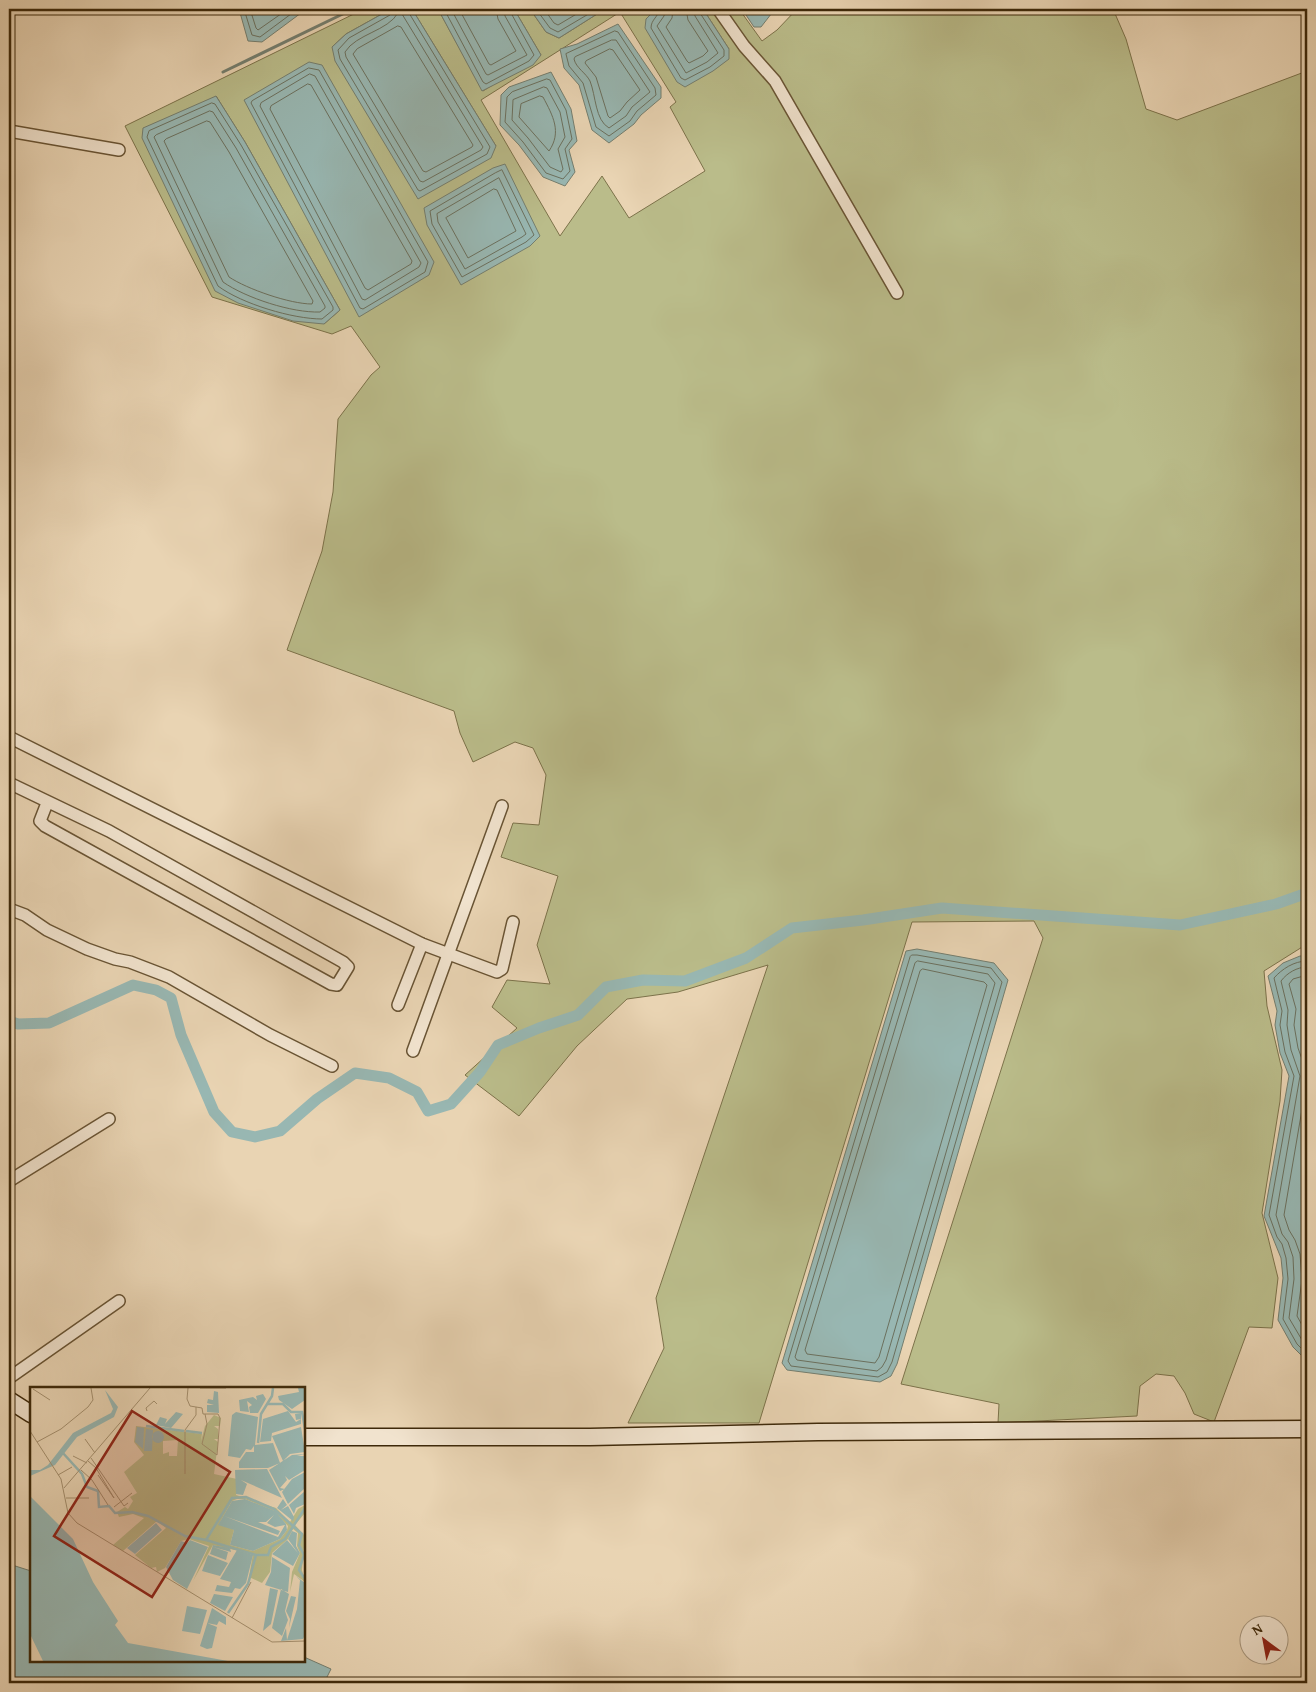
<svg xmlns="http://www.w3.org/2000/svg" width="1316" height="1692" font-family="'Gentium Book Plus',serif">
<style>
.green{fill:#babc8a;stroke:#7c724a;fill-rule:evenodd}
.water{fill:#98b7b2;stroke:#747e6f}
.lines{fill:none;stroke-linecap:round;stroke-linejoin:round}
.shore{stroke:#6b705e;stroke-width:1}
.stream{stroke:#747e6f;stroke-width:3}
.canal{stroke:#98b7b2;stroke-width:11}
.street-casing{stroke:#695434;stroke-width:14}
.secondary-casing{stroke:#3e290a;stroke-width:19}
.street{stroke:#f1e3ce;stroke-width:11}
.secondary{stroke:#f1e3ce;stroke-width:16}
.inset-river{fill:none;stroke:#98b7b2;stroke-width:2.5}
.inset-road{fill:none;stroke:#a5906f;stroke-width:1}
.view{fill:#8f2418;fill-opacity:0.15;stroke:#8f2418;stroke-width:2.5}
.inset-edge{fill:none;stroke:#3e290a;stroke-width:2.5}
</style>
<rect width="100%" height="100%" fill="#e9d4b3"/>
<filter id="stains"><feTurbulence type="fractalNoise" baseFrequency=".004" numOctaves="4"/><feColorMatrix values="0 0 0 0 .2 0 0 0 0 .09 0 0 0 0 .02 0 0 0 .5 -.17"/></filter>
<radialGradient id="worn" r=".72"><stop offset=".6" stop-color="#630" stop-opacity="0"/><stop offset="1" stop-color="#630" stop-opacity=".3"/></radialGradient>
<path class="green" d="M 364,9 L 391,9 L 346,34 L 332,47 L 496,146 L 412,9 L 438,9 L 483,91 L 541,55 L 514,9 L 530,9 L 546,32 L 559,38 L 605,9 L 656,9 L 646,19 L 729,49 L 703,9 L 739,9 L 762,41 L 777,30 L 797,9 L 1113,9 L 1126,39 L 1146,109 L 1177,120 L 1307,71 L 1307,944 L 1264,971 L 1267,1006 L 1282,1070 L 1280,1101 L 1262,1213 L 1278,1278 L 1272,1328 L 1249,1327 L 1214,1422 L 1194,1414 L 1185,1393 L 1174,1376 L 1156,1374 L 1140,1386 L 1137,1416 L 998,1423 L 999,1404 L 901,1384 L 1043,938 L 1034,921 L 912,922 L 759,1423 L 628,1423 L 664,1348 L 656,1298 L 768,965 L 678,992 L 627,999 L 577,1046 L 519,1116 L 465,1075 L 517,1028 L 492,1007 L 507,980 L 550,984 L 537,945 L 558,876 L 501,857 L 513,823 L 539,825 L 546,775 L 533,748 L 515,742 L 473,762 L 460,733 L 454,711 L 287,650 L 322,551 L 333,492 L 338,419 L 371,375 L 380,367 L 351,326 L 332,334 L 212,297 L 125,126 ZM 620,12 L 676,102 L 670,107 L 705,171 L 629,218 L 602,176 L 560,236 L 481,100 ZM 216,96 L 245,142 L 340,310 L 324,324 Z"/>
<g class="water">
<path d="M 239,9 L 300,9 L 301,13 L 262,42 L 248,41 Z"/>
<path d="M 391,9 L 412,9 L 496,146 L 491,158 L 418,199 L 335,61 L 332,47 L 346,34 Z"/>
<path d="M 438,9 L 514,9 L 541,55 L 533,65 L 482,91 Z"/>
<path d="M 530,9 L 605,9 L 559,38 L 546,32 Z"/>
<path d="M 656,9 L 703,9 L 729,49 L 729,59 L 713,71 L 685,87 L 677,82 L 645,28 L 646,19 Z"/>
<path d="M 742,9 L 775,9 L 761,27 L 754,27 Z"/>
<path d="M 618,24 L 661,87 L 661,98 L 641,115 L 634,124 L 609,143 L 592,130 L 579,85 L 564,68 L 560,49 L 577,44 Z"/>
<path d="M 309,62 L 322,65 L 434,262 L 429,275 L 359,317 L 244,100 Z"/>
<path d="M 551,72 L 571,109 L 577,141 L 569,150 L 575,172 L 565,186 L 543,177 L 519,145 L 500,125 L 501,95 L 509,87 Z"/>
<path d="M 216,96 L 245,142 L 340,310 L 324,324 L 293,321 L 238,303 L 215,291 L 142,138 L 143,128 Z"/>
<path d="M 505,164 L 540,236 L 530,246 L 461,285 L 427,225 L 424,208 L 493,168 Z"/>
<path d="M 917,949 L 994,963 L 1008,980 L 897,1364 L 891,1376 L 880,1382 L 787,1370 L 782,1363 L 906,951 Z"/>
<path d="M 1300,956 L 1307,956 L 1307,1361 L 1293,1347 L 1278,1320 L 1283,1278 L 1281,1258 L 1264,1216 L 1289,1076 L 1280,1053 L 1275,1025 L 1277,1011 L 1268,976 L 1283,963 Z"/>
<path d="M 9,1564 L 31,1571 L 31,1661 L 304,1661 L 304,1657 L 331,1669 L 324,1683 L 9,1683 Z"/>
</g>
<g class="lines">
<g class="shore">
<path d="M 244,9 L 252,35 L 260,37 L 295,11 L 296,9"/>
<path d="M 250,9 L 256,28 L 258,30 L 288,9"/>
<path d="M 392,9 L 390,15 L 349,38 L 338,50 L 340,59 L 418,190 L 420,191 L 487,154 L 490,147 L 409,13 L 408,9"/>
<path d="M 444,9 L 483,82 L 486,84 L 529,61 L 534,55 L 511,13 L 510,9"/>
<path d="M 451,9 L 486,74 L 488,75 L 527,55 L 505,16 L 504,9"/>
<path d="M 459,9 L 489,64 L 491,65 L 516,51 L 498,19 L 496,9"/>
<path d="M 536,9 L 550,28 L 558,32 L 597,9"/>
<path d="M 544,9 L 554,23 L 558,25 L 585,9"/>
<path d="M 659,9 C 659,17 651,19 651,28 L 681,78 L 685,80 L 710,67 L 724,56 L 724,50 L 700,13 L 699,9"/>
<path d="M 666,9 L 664,16 L 657,26 L 686,73 L 707,62 L 718,53 L 695,16 L 693,9"/>
<path d="M 673,9 L 672,18 L 666,27 L 687,61 L 689,63 L 703,56 L 708,51 L 688,20 L 686,9"/>
<path d="M 398,13 L 402,14 L 483,147 L 481,150 L 423,182 L 420,181 L 346,57 L 345,52 C 356,34 388,31 398,13 Z"/>
<path d="M 398,26 L 401,27 L 473,145 L 472,147 L 426,172 L 423,171 L 353,54 L 357,49 Z"/>
<path d="M 615,31 L 618,32 L 655,88 L 656,95 L 637,111 L 630,121 L 609,136 L 596,127 L 583,83 L 569,66 L 566,54 Z"/>
<path d="M 612,40 L 616,40 L 650,92 L 632,107 L 626,116 L 609,128 C 595,120 596,96 590,81 C 586,73 576,68 574,59 L 575,57 Z"/>
<path d="M 610,49 L 613,50 L 640,90 L 627,102 L 620,111 L 610,118 L 608,116 L 596,77 L 585,63 L 586,61 Z"/>
<path d="M 309,68 L 319,70 L 428,262 L 425,272 L 363,309 L 360,308 L 251,103 L 252,101 Z"/>
<path d="M 310,74 L 315,76 L 421,263 L 419,267 L 365,300 L 362,299 L 260,106 L 261,103 Z"/>
<path d="M 547,79 L 550,80 L 566,110 L 572,139 L 565,149 L 570,171 L 563,179 L 546,173 L 523,142 L 505,122 L 507,97 L 512,92 Z"/>
<path d="M 308,84 L 311,85 L 412,261 L 411,264 L 368,290 L 365,288 L 270,109 L 271,106 Z"/>
<path d="M 544,87 L 547,88 L 560,112 L 565,137 L 558,149 L 563,169 L 561,172 L 550,167 L 528,138 L 512,120 L 513,100 Z"/>
<path d="M 540,96 L 543,97 C 553,116 562,132 549,151 L 519,117 L 521,104 Z"/>
<path d="M 212,103 L 215,104 L 241,145 L 333,307 L 333,310 L 322,319 C 293,319 242,304 218,286 L 147,137 L 149,131 Z"/>
<path d="M 210,111 L 213,112 L 236,148 L 325,306 L 325,308 L 320,312 C 292,313 246,298 223,282 L 154,137 L 156,135 Z"/>
<path d="M 207,121 L 210,122 L 229,152 L 313,301 L 312,304 C 290,304 247,289 229,277 L 164,141 L 166,139 Z"/>
<path d="M 502,170 L 534,235 L 526,242 L 462,277 L 432,224 L 430,211 L 495,173 Z"/>
<path d="M 499,178 L 526,234 L 522,237 L 465,269 L 438,222 L 437,214 Z"/>
<path d="M 494,189 L 497,190 L 516,231 L 468,258 L 446,218 Z"/>
<path d="M 912,955 L 917,955 L 991,968 L 1002,982 L 892,1362 L 887,1372 L 878,1377 L 791,1366 L 788,1361 L 910,957 Z"/>
<path d="M 918,961 L 988,974 L 995,983 L 886,1360 L 882,1367 L 877,1371 L 797,1360 L 795,1357 L 915,963 Z"/>
<path d="M 1307,961 C 1294,961 1282,969 1274,978 L 1282,1011 L 1280,1025 L 1285,1052 L 1294,1076 L 1269,1215 L 1277,1237 L 1282,1244 L 1286,1258 L 1288,1279 L 1283,1319 L 1297,1344 L 1307,1354"/>
<path d="M 1307,967 C 1297,967 1287,973 1281,981 L 1288,1010 L 1287,1025 L 1291,1050 L 1300,1076 L 1276,1215 L 1282,1234 L 1288,1242 L 1293,1257 L 1294,1279 L 1289,1318 L 1302,1340 L 1307,1345"/>
<path d="M 923,969 L 984,982 L 987,985 L 879,1357 L 875,1363 L 807,1354 L 805,1350 L 920,971 Z"/>
<path d="M 1307,975 L 1293,979 L 1289,984 L 1296,1009 L 1294,1025 L 1298,1048 L 1307,1073"/>
<path d="M 1307,1080 L 1284,1215 L 1289,1230 L 1295,1240 L 1300,1254 L 1302,1280 L 1297,1316 L 1307,1334"/>
</g>
<path class="stream" d="M 223,72 L 353,9"/>
<path class="canal" d="M 9,1021 L 18,1024 L 49,1023 L 133,985 L 156,990 L 171,998 L 181,1035 L 214,1112 L 232,1132 L 255,1137 L 280,1131 L 317,1099 L 355,1073 L 389,1078 L 417,1092 L 428,1111 L 451,1104 L 480,1072 L 498,1045 L 539,1028 L 578,1015 L 606,987 L 643,980 L 685,981 L 746,958 L 792,928 L 863,920 L 942,908 L 1180,925 L 1276,904 L 1307,893"/>
<defs>
<g id="street">
<path d="M 718,9 L 744,46 L 775,81 L 897,293"/>
<path d="M 9,131 L 119,150"/>
<path d="M 9,737 L 422,944 L 497,972 L 502,969 L 513,922"/>
<path d="M 9,783 L 109,831 L 343,962 L 348,967 L 337,985 L 331,984 L 45,826 L 40,821 L 47,803"/>
<path d="M 9,909 L 25,915 L 47,930 L 87,949 L 115,959 L 130,962 L 169,977 L 270,1035 L 332,1066"/>
<path d="M 398,1005 L 422,944"/>
<path d="M 413,1051 L 502,806"/>
<path d="M 9,1181 L 109,1119"/>
<path d="M 9,1378 L 119,1301"/>
</g>
<g id="secondary">
<path d="M 9,1400 L 31,1414"/>
<path d="M 304,1437 L 590,1437 L 818,1432 L 1307,1429"/>
</g>
</defs>
<use href="#street" class="street-casing"/>
<use href="#secondary" class="secondary-casing"/>
<use href="#street" class="street"/>
<use href="#secondary" class="secondary"/>
</g>
<g transform="translate(30 1387)">
<rect width="275" height="275" fill="#e9d4b3"/>
<path d="M 184,28 L 191,31 L 190,39 L 184,39 L 188,42 L 188,52 L 184,52 L 188,55 L 184,87 L 207,92 L 206,108 L 246,121 L 260,135 L 268,122 L 275,118 L 275,126 L 265,138 L 275,149 L 272,183 L 275,195 L 264,187 L 260,205 L 262,185 L 270,166 L 267,159 L 268,146 L 263,142 L 258,152 L 242,166 L 240,185 L 232,196 L 219,190 L 223,167 L 183,158 L 163,194 L 179,159 L 159,152 L 151,154 L 135,181 L 127,185 L 126,180 L 121,181 L 105,168 L 136,141 L 127,134 L 93,164 L 83,158 L 114,131 L 103,127 L 89,130 L 87,125 L 95,120 L 98,122 L 103,114 L 100,110 L 107,106 L 94,85 L 114,68 L 104,55 L 106,39 L 172,47 L 171,54 L 175,39 ZM 148,53 L 147,69 L 139,69 L 139,65 L 133,67 L 133,54 ZM 207,112 L 215,112 L 244,124 L 258,139 L 257,143 L 250,152 L 223,164 L 200,158 L 204,143 L 190,135 L 202,114 Z" fill="#babc8a" fill-rule="evenodd"/>
<path d="M 268,1 L 275,1 L 275,13 L 262,22 L 249,13 L 248,9 L 269,5 ZM 75,3 L 88,20 L 84,30 L 47,50 L 25,78 L 0,89 L 0,83 L 10,83 L 18,78 L 43,46 L 81,26 L 83,22 ZM 184,4 L 188,5 L 189,26 L 177,25 L 177,18 L 184,18 L 177,16 L 178,12 L 183,13 ZM 233,7 L 236,12 L 228,26 L 220,26 L 219,20 L 222,18 L 217,14 L 219,25 L 210,24 L 209,13 L 223,10 L 227,13 L 226,9 ZM 258,24 L 266,35 L 271,32 L 266,33 L 265,27 L 271,26 L 271,37 L 242,46 L 241,54 L 230,55 L 233,32 ZM 146,25 L 153,27 L 141,41 L 126,38 L 130,30 L 137,32 L 135,37 ZM 206,25 L 228,30 L 225,58 L 243,56 L 250,76 L 238,81 L 209,81 L 209,75 L 216,65 L 224,65 L 224,59 L 221,63 L 216,62 L 210,71 L 198,69 L 202,28 ZM 107,40 L 114,41 L 113,62 L 105,55 ZM 271,40 L 275,65 L 260,67 L 253,74 L 242,49 ZM 116,42 L 123,43 L 122,64 L 114,64 ZM122 50a6 6 0 1 1 12 0a6 6 0 1 1-12 0ZM 275,67 L 267,69 L 275,69 L 275,83 L 259,93 L 255,89 L 257,93 L 250,101 L 255,102 L 250,104 L 239,83 L 262,68 ZM 237,82 L 252,111 L 211,93 L 217,97 L 213,108 L 206,107 L 205,83 ZM 275,85 L 275,101 L 258,117 L 252,105 L 262,92 ZM 275,104 L 275,117 L 266,121 L 264,127 L 259,118 ZM 0,109 L 43,152 L 63,195 L 88,234 L 85,238 L 98,256 L 198,274 L 13,274 L 0,247 ZM 215,112 L 245,124 L 256,137 L 257,143 L 250,152 L 223,164 L 200,158 L 204,143 L 188,138 L 202,114 ZM 244,128 L 237,136 L 245,140 L 255,138 L 248,150 L 194,129 L 248,148 L 250,144 L 228,135 L 236,135 ZM 253,112 L 257,118 L 251,123 L 258,119 L 264,130 L 263,134 L 247,121 ZM 126,136 L 132,143 L 105,167 L 97,161 ZM 262,144 L 267,146 L 266,159 L 270,166 L 263,179 L 242,167 L 257,153 L 268,166 L 258,152 ZM 160,153 L 178,160 L 157,202 L 143,193 L 136,180 L 151,154 L 157,156 ZM 183,158 L 200,161 L 201,165 L 183,160 L 198,165 L 196,173 L 180,167 ZM 207,163 L 223,168 L 216,196 L 210,202 L 205,201 L 202,206 L 185,204 L 187,198 L 199,200 L 201,195 L 190,192 ZM 178,168 L 198,176 L 190,189 L 172,184 ZM 242,170 L 260,181 L 258,205 L 235,198 L 241,185 ZM 266,189 L 275,196 L 275,248 L 273,252 L 251,254 L 256,241 L 257,253 L 267,222 L 270,193 ZM 240,201 L 248,203 L 241,237 L 233,244 ZM 251,202 L 259,207 L 255,224 L 258,233 L 252,249 L 242,241 ZM 184,207 L 203,210 L 195,224 L 180,216 ZM 261,209 L 266,210 L 259,241 L 260,232 L 256,224 ZM 157,219 L 177,223 L 170,247 L 152,244 ZM 182,221 L 196,230 L 196,238 L 189,234 L 187,238 L 177,236 L 187,240 L 182,261 L 177,262 L 170,259 Z" fill="#98b7b2" fill-rule="evenodd"/>
<path class="inset-river" d="M 237,17 L 253,17 L 261,25 L 272,25 L 275,42M 116,39 L 154,44M 156,44 L 172,46M 228,56 L 231,27 L 242,9 L 243,1M 32,65 L 52,87 L 57,100 L 68,104 L 69,120 L 79,119 L 85,126 L 102,125 L 118,129 L 155,149 L 176,153 L 202,111 L 216,110 L 244,122 L 272,147 L 269,158 L 274,168 L 269,183 L 275,192M 176,153 L 226,168 L 218,197 L 198,226M 227,168 L 238,168 L 241,160 L 255,152 L 275,121"/>
<path class="inset-road" d="M 170,1 L 196,1M 3,2 L 20,13M 166,20 L 172,21 L 173,27 L 188,27 L 190,31 L 187,68 L 172,57 L 177,37 L 175,27M 117,24 L 116,21 L 124,14 L 127,17M 0,44 L 31,92 L 38,126 L 47,136 L 242,255 L 275,254M 55,52 L 65,66M 7,55 L 31,42 L 58,20 L 63,13 L 61,1M 43,69 L 57,76M 61,71 L 94,119 L 98,116M 58,74 L 66,81 L 84,111M 51,83 L 62,93 L 78,118M 155,87 L 155,43 L 166,28 L 166,20 L 160,19 L 157,12 L 158,1M 28,88 L 42,80M 68,88 L 84,111M 34,101 L 120,1M 36,111 L 59,111M 84,120 L 102,106M 202,231 L 221,195"/>
<path class="view" d="M 102,24 L 200,85 L 122,210 L 24,149 Z"/>
<rect width="275" height="275" class="inset-edge"/>
</g>
<rect width="1316" height="1692" fill="none" stroke="#e9d4b3" stroke-width="30"/>
<rect x="10" y="10" width="1296" height="1672" fill="none" stroke="#3e290a" stroke-width="2.5"/>
<rect x="15" y="15" width="1286" height="1662" fill="none" stroke="#3e290a"/>
<g transform="translate(1264 1640) rotate(328)"><circle r="24" fill="#f1e3ce" stroke="#a99980"/>
<path d="M0-4L9 19L0 12L-9 19Z" fill="#8f2418"/>
<text y="-8" font-size="14" font-weight="bold" text-anchor="middle" fill="#3e290a">N</text>
</g>
<rect width="100%" height="100%" filter="url(#stains)"/>
<rect width="100%" height="100%" fill="url(#worn)"/>
</svg>
